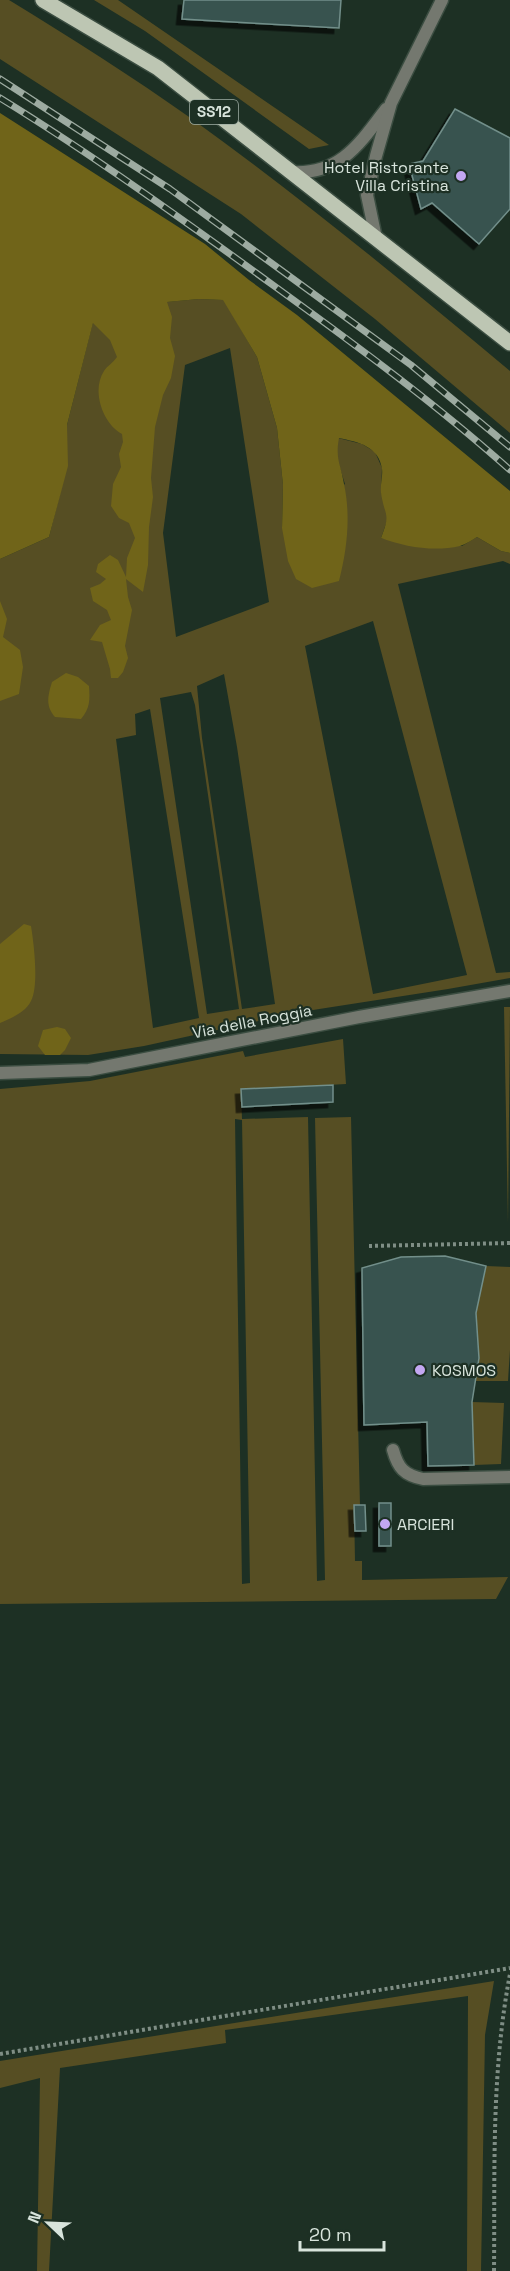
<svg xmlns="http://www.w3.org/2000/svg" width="510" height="2271" font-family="'Space Grotesk',sans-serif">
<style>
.green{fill:#564e23;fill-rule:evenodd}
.forest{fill:#706419}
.building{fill:#385350;stroke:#728f8a;stroke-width:1.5;filter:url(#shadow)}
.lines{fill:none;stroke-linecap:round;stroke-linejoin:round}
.lane-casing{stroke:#3b4d41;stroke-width:15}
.street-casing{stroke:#3b4d41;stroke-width:15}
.primary-casing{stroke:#3b4d41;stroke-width:18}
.path{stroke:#7f8e85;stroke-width:4;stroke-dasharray:3 3;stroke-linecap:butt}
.lane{stroke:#74786f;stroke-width:12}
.street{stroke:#74786f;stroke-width:12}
.primary{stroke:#bdc6b3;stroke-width:15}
.rail-casing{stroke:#9daba1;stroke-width:7}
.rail{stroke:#1d3024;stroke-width:4.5;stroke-dasharray:14;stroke-linecap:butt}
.poi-dot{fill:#c3a7f2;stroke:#1d3024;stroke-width:2}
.labels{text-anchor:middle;stroke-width:4.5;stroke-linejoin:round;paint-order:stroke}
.shield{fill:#1d3024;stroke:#a0aea5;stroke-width:1.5}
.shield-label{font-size:15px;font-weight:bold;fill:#d8e4dc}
.poi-label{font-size:16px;fill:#d8e4dc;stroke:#1d3024;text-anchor:start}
.street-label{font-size:16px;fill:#d8e4dc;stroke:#1d3024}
</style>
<defs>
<filter id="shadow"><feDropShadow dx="-5.5" dy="5.5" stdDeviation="0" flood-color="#0009"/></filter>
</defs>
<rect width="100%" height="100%" fill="#1d3024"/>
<g class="green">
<path d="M 0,0 L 9,0 C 71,38 133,77 192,119 C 302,198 406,284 510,371 L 510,433 L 375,319 L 241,214 L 0,59 Z"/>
<path d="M 94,0 L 118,0 L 329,145 L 309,149 L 145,31 Z"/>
<path d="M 199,299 L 224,300 L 257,357 L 277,428 L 283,485 L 282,528 L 345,484 L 336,456 L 338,438 L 362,444 L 375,452 L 382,468 L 381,491 L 388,518 L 381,538 L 462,546 L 477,537 L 501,551 L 510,553 L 510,564 L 503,561 L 398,584 L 496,973 L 510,972 L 510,978 L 448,989 L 300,1012 L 144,1046 L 88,1055 L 0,1054 L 0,559 L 49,537 L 67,466 L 67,425 L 93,322 L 166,302 ZM 230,348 L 269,602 L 176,637 L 163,533 L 185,365 ZM 373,621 L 467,975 L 373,994 L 305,646 ZM 224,674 L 237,747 L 275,1004 L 242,1009 L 202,738 L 197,686 ZM 191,692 L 195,705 L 239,1009 L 207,1014 L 160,698 ZM 150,709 L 199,1018 L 153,1028 L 116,739 L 136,735 L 135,714 Z"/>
<path d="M 504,1007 L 510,1007 L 508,1223 Z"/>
<path d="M 343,1039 L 346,1084 L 241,1090 L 242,1119 L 308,1117 L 317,1581 L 325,1580 L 315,1118 L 351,1117 L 360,1506 L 354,1506 L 355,1561 L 362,1561 L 362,1580 L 508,1577 L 496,1599 L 0,1604 L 0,1089 L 90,1081 L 243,1051 L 245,1057 ZM 235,1119 L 242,1120 L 250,1583 L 242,1584 Z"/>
<path d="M 486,1266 L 510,1267 L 510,1350 L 508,1381 L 475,1381 L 479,1358 L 476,1313 Z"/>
<path d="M 472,1402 L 504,1403 L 501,1464 L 474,1465 Z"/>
<path d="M 494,1981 L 485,2035 L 481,2271 L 467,2271 L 468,1996 L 225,2030 L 226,2043 L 60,2068 L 49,2271 L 37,2271 L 40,2078 L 0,2088 L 0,2061 Z"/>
</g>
<g class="forest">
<path d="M 0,113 L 205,244 L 249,280 L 297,315 L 510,491 L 510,553 L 501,551 L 477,537 C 472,540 466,544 460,546 C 434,552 405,547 381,538 C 391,512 385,518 381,493 C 380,485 383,476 382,469 C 379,446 358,442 339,438 C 335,459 341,465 344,484 C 351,516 347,550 339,581 L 312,588 L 296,579 L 288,561 L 282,528 L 283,485 L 277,428 L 257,357 L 223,300 L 199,299 L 167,302 L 172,317 L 170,338 L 175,356 L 171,378 L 163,395 L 155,427 L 151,478 L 153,497 L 149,527 L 148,565 L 143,592 L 126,579 L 128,597 L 132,610 L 125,646 L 128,658 L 123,672 L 118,678 L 111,678 L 110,669 L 102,642 L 90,640 L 100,625 L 111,620 L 107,610 L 93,601 L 90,588 L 100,584 L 106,579 L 96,572 L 98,564 L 110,555 L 118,560 L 126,577 L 127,558 L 135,538 L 129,523 L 119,518 L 111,506 L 113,484 L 121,467 L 119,454 L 123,442 L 122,434 C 103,424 91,391 104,371 C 107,366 113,363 117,357 L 110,340 L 93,323 L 67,425 L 68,466 L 49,537 L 0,559 Z"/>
<path d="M 0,601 L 7,619 L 3,637 L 20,650 L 23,667 L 19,694 L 0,701 Z"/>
<path d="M 66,673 L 78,677 L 89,686 C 90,700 90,708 81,719 L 55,717 C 45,706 48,695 52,682 Z"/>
<path d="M 24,924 L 31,926 C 34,944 39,986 31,1001 C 25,1013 11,1018 0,1023 L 0,944 Z"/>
<path d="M 57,1027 L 65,1029 L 71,1038 L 65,1050 L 60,1055 L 45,1055 L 38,1046 L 43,1030 Z"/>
</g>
<g class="building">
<path d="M 184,0 L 341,0 L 339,28 L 182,19 Z"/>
<path d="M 455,109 L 510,138 L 510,209 L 479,244 L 432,203 L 421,209 L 409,164 L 423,161 Z"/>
<path d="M 333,1085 L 333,1102 L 242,1107 L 241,1089 Z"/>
<path d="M 445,1256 L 486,1266 L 476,1313 L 479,1358 L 472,1402 L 474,1465 L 428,1466 L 427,1422 L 364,1425 L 362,1268 L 401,1257 Z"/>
<rect x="379" y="1503" width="12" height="43"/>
<path d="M 354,1505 L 365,1505 L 366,1531 L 355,1531 Z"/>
</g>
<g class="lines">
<defs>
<g id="lane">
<path d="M 0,1073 L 89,1070 L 359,1017 L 510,991"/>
<path d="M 393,1450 C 398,1468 404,1475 423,1479 L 510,1477"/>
</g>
<g id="street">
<path d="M 289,172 C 339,176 359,145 386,109"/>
<path d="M 376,238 L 367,195 L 376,156 L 391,103 L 442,0"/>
</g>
<path id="primary" d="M 43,0 L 158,68 L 510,343"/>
</defs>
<use href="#lane" class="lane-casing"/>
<use href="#street" class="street-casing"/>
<use href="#primary" class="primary-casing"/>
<g class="path">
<path d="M 369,1246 L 510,1243"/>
<path d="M 0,2054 L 510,1968"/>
<path d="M 494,2271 C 495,2171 491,2073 510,1974"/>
</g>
<use href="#lane" class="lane"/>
<use href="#street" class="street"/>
<use href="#primary" class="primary"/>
<defs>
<g id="rail">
<path d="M 0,79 L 170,189 L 411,365 L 510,447"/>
<path d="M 0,98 C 96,157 186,222 277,288 C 357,346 436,404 510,470"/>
</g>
</defs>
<use href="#rail" class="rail-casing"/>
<use href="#rail" class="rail"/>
</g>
<g class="poi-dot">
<circle cx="461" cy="176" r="6"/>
<circle cx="420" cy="1370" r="6"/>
<circle cx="385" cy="1524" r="6"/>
</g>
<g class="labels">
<rect class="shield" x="190" y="100" width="48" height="24" rx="4.5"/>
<g class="shield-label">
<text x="214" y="117">SS12</text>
</g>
<g class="poi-label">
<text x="449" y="173" text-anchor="end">Hotel Ristorante<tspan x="449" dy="18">Villa Cristina</tspan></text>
<text x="432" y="1376">KOSMOS</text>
<text x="397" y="1530">ARCIERI</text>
</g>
<g class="street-label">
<text transform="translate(252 1021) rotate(-11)" y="6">Via della Roggia</text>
</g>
</g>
<g transform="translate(48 2223) rotate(293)" stroke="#1d3024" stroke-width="4.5" paint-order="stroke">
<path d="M0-4.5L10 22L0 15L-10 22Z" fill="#d8e4dc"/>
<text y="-9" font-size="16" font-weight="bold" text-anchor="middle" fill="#d8e4dc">N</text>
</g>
<path d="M300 2241v9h84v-9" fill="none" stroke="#d8e4dc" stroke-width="3"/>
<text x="309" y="2241" font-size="18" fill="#d8e4dc" stroke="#1d3024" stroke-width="4.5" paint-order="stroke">20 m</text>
</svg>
